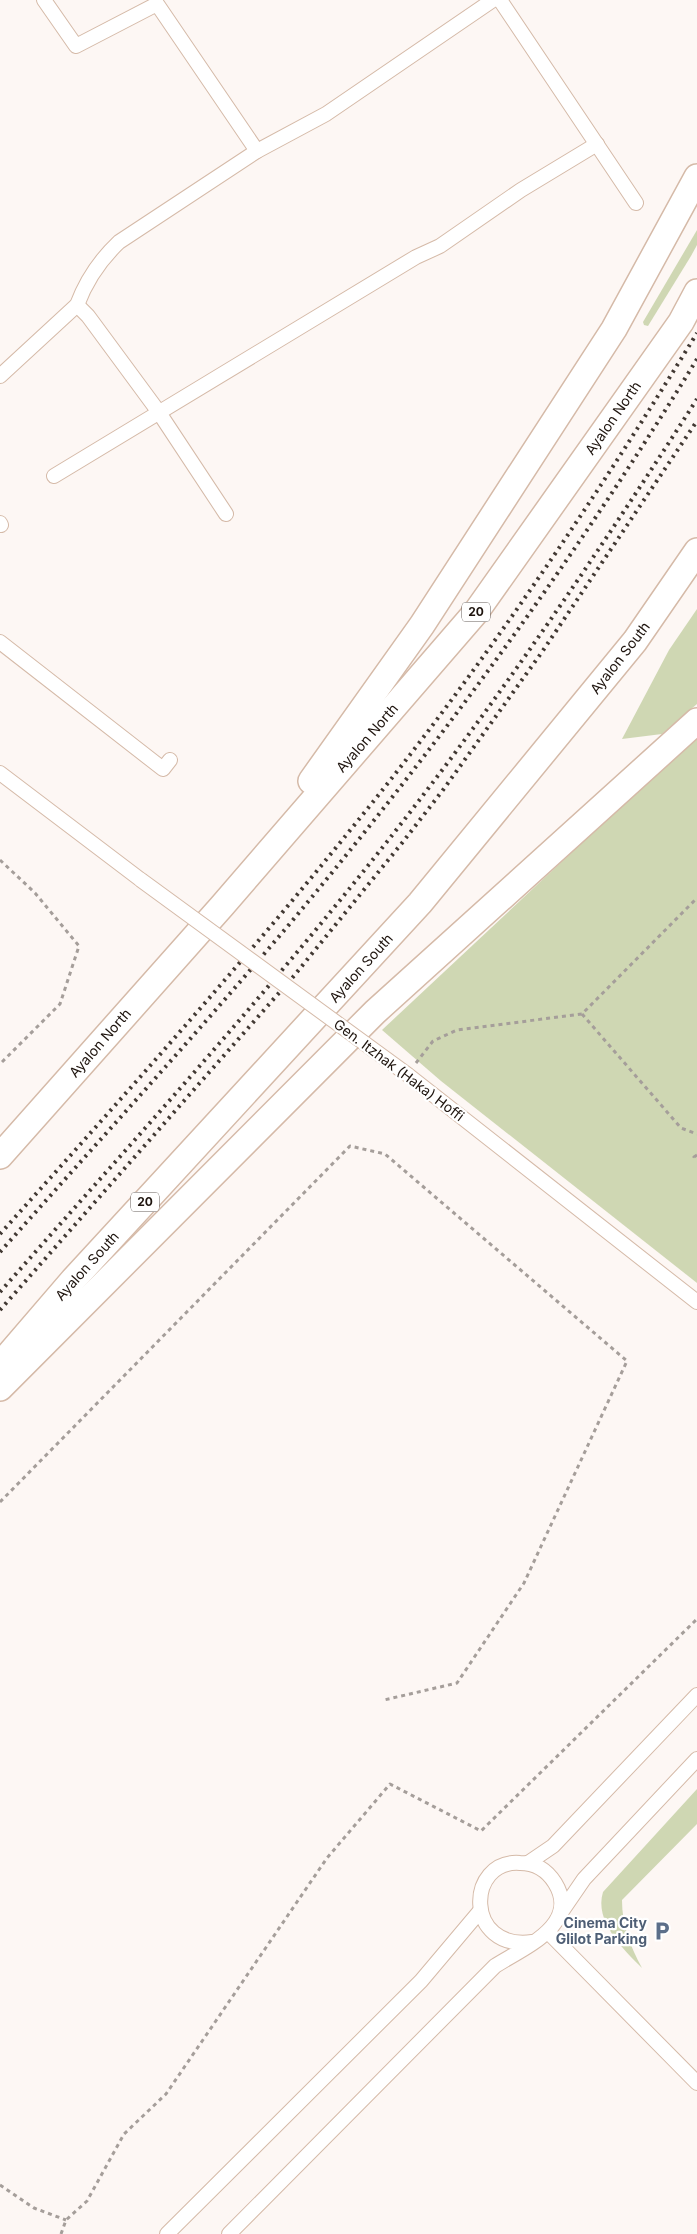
<svg xmlns="http://www.w3.org/2000/svg" width="697" height="2234" font-family="Inter,sans-serif">
<style>
.green{fill:#cfd7b3}
.lines{fill:none;stroke-linecap:round;stroke-linejoin:round}
.minor-casing{stroke:#d5baa8;stroke-width:16}
.motorway-casing{stroke:#d5baa8;stroke-width:28}
.path{stroke:#a59e9a;stroke-width:3;stroke-dasharray:4 4;stroke-linecap:butt}
.minor{stroke:#fff;stroke-width:14}
.motorway{stroke:#fff;stroke-width:25}
.rail{stroke:#413832;stroke-width:4;stroke-dasharray:2.5 5;stroke-linecap:butt}
.minor-bridge-casing{stroke:#d5baa8;stroke-width:16;stroke-linecap:butt}
.minor-bridge{stroke:#fff;stroke-width:14}
.labels{text-anchor:middle;stroke-width:4.5;stroke-linejoin:round;paint-order:stroke}
.shield{fill:#fff;stroke:#625a56;stroke-width:1}
.shield-label{font-size:12px;font-weight:bold;fill:#1e140e}
.street-label{font-size:14px;fill:#1e140e;stroke:#fff}
.service-label{font-size:14px;font-weight:bold;fill:#4e5e75;stroke:#fff;text-anchor:end}
</style>
<rect width="100%" height="100%" fill="#fdf7f4"/>
<g class="green">
<path d="M 697,230 L 697,245 L 691,256 L 648,326 L 644,325 L 643,322 Z"/>
<path d="M 697,609 L 697,704 L 662,734 L 622,739 L 669,650 Z"/>
<path d="M 697,735 L 697,1283 L 441,1081 L 382,1030 Z"/>
<path d="M 697,1789 L 697,1824 L 622,1900 C 622,1925 630,1946 642,1968 C 623,1949 594,1921 603,1892 Z"/>
</g>
<g class="lines">
<defs>
<g id="minor">
<path d="M 44,0 L 76,46 L 157,4 L 257,151"/>
<path d="M 500,0 L 636,203"/>
<path d="M 77,305 L 88,316 L 158,411 L 226,514"/>
<path d="M 0,376 L 77,305 C 86,281 101,259 119,242 L 257,151 L 326,114 L 493,0"/>
<path d="M 54,476 L 416,257 L 440,246 L 521,190 L 597,144"/>
<path d="M 0,523 L 1,525"/>
<path d="M 0,642 L 163,769 L 170,760"/>
<path d="M 0,773 L 141,880"/>
<path d="M 408,1075 L 697,1302"/>
<path d="M 528,1863 L 553,1846 L 697,1695"/>
<path d="M 560,1914 L 584,1879 L 697,1759"/>
<path d="M 548,1932 L 697,2083"/>
<path d="M 167,2234 L 421,1981 L 480,1911"/>
<path d="M 229,2234 L 495,1966 C 523,1948 581,1925 555,1883 C 547,1870 535,1863 520,1863 C 466,1859 464,1951 532,1942"/>
</g>
<g id="motorway">
<path d="M 311,781 L 422,625 L 614,329 L 697,177"/>
<path d="M 0,1156 L 222,906 L 476,612 L 681,322 L 697,292"/>
<path d="M 0,1365 L 73,1280 L 420,903 L 635,641 L 697,551"/>
<path d="M 0,1388 L 375,1012 L 697,721"/>
</g>
</defs>
<use href="#minor" class="minor-casing"/>
<use href="#motorway" class="motorway-casing"/>
<g class="path">
<path d="M 0,860 L 35,893 L 79,946 L 60,1004 L 0,1064"/>
<path d="M 582,1014 L 681,1128 L 697,1134"/>
<path d="M 416,1063 L 433,1041 L 457,1030 L 582,1014 L 697,898"/>
<path d="M 697,1155 L 694,1157 L 697,1160"/>
<path d="M 0,1502 L 350,1146 L 385,1154 L 627,1361 L 524,1583 L 457,1683 L 384,1700"/>
<path d="M 0,2185 L 34,2208 L 66,2220"/>
<path d="M 61,2234 L 66,2220 L 87,2201 L 124,2134 L 166,2094 L 327,1858 L 390,1784 L 481,1831 L 697,1619"/>
</g>
<use href="#minor" class="minor"/>
<use href="#motorway" class="motorway"/>
<g class="rail">
<path d="M 0,1234 C 122,1098 245,961 360,818 C 484,665 594,501 697,333"/>
<path d="M 0,1252 C 96,1144 194,1037 287,927 C 437,748 575,559 697,359"/>
<path d="M 0,1292 C 119,1157 241,1023 354,883 C 479,729 590,566 697,399"/>
<path d="M 0,1310 L 293,977 L 402,843 L 443,790 L 542,652 L 697,421"/>
</g>
<defs>
<path id="minor-bridge" d="M 141,880 L 408,1075"/>
</defs>
<use href="#minor-bridge" class="minor-bridge-casing"/>
<use href="#minor-bridge" class="minor-bridge"/>
</g>
<defs>
<symbol id="parking-bare" viewBox="-9 -9 18 18"><path d="M-3.5-5.5H1a3.5 3.5 0 0 1 0 7H-1V5.5H-3.5ZM-1-3.4V-.6H.8a1.4 1.4 0 0 0 0-2.8Z" fill="#5c6f8a" stroke="#fff" stroke-width="2.5" paint-order="stroke"/></symbol>
</defs>
<g fill-rule="evenodd">
<use href="#parking-bare" x="648" y="1917" width="28" height="28"/>
</g>
<g class="labels">
<g class="shield">
<rect x="462" y="602.5" width="28" height="19" rx="4"/>
<rect x="131" y="1192.5" width="28" height="19" rx="4"/>
</g>
<g class="shield-label">
<text x="476" y="616">20</text>
<text x="145" y="1206">20</text>
</g>
<g class="street-label">
<text transform="translate(613 418) rotate(-55)" y="5">Ayalon North</text>
<text transform="translate(620 658) rotate(-52)" y="5">Ayalon South</text>
<text transform="translate(367 738) rotate(-49)" y="5">Ayalon North</text>
<text transform="translate(361 968) rotate(-48)" y="5">Ayalon South</text>
<text transform="translate(100 1043) rotate(-49)" y="5">Ayalon North</text>
<text transform="translate(399 1070) rotate(37)" y="5">Gen. Itzhak (Haka) Hoffi</text>
<text transform="translate(87 1266) rotate(-48)" y="5">Ayalon South</text>
</g>
<g class="service-label">
<text x="647" y="1928">Cinema City<tspan x="647" dy="16">Glilot Parking</tspan></text>
</g>
</g>
</svg>
